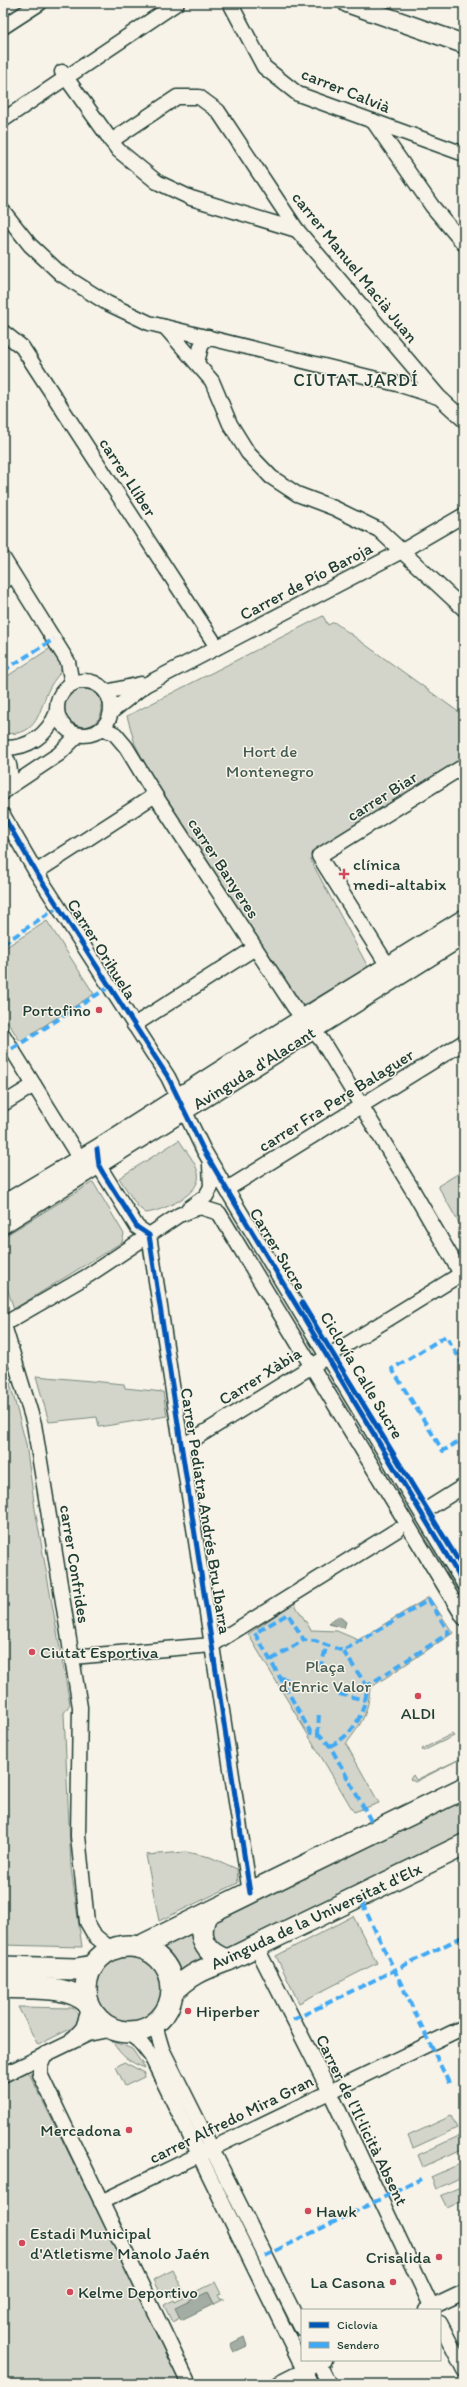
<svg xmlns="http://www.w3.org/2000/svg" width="467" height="2387" font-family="Itim,sans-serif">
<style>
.green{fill:#d3d5ca;stroke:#79897f}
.water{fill:#a4ada3;stroke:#6f8077}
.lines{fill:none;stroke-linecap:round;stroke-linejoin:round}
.minor-casing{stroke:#1f3d34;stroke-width:17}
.major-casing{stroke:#1f3d34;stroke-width:21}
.highway-casing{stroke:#1f3d34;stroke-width:24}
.minor{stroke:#f7f3e8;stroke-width:14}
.major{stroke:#f7f3e8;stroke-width:18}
.highway{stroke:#f7f3e8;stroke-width:21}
.quiet{stroke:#3fa9f5;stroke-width:4;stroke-dasharray:8 4;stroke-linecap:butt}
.cycleway-casing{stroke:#f7f3e8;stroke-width:8}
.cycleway{stroke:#0057b8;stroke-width:5}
.poi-dot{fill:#d1495b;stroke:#f7f3e8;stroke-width:1.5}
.labels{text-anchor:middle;stroke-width:3;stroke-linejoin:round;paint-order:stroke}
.street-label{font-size:17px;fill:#1f3d34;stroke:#f7f3e8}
.park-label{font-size:17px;fill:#435b52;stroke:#f7f3e8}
.poi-label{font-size:17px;fill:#1f3d34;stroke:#f7f3e8;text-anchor:start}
.neighbourhood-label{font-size:18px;letter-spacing:1px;fill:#1f3d34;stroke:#f7f3e8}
</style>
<rect width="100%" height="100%" fill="#f7f3e8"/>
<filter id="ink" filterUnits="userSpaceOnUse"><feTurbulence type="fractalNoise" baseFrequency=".025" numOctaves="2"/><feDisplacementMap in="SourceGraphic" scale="8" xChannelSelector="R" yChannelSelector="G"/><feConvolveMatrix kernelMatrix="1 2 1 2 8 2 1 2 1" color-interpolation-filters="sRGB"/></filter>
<g filter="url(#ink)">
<g class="green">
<path d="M 323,616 L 328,625 L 334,622 L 464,716 L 464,764 L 310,859 L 368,967 L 301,1007 L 152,777 L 135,744 L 127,716 Z"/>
<path d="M 52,647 C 55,652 62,660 62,666 C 61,674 54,679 50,687 C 38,709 40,738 3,733 L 3,679 Z"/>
<circle cx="83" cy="708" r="19"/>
<path d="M 47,921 L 94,994 L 20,1041 L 3,1015 L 3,949 Z"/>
<path d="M 179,1140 C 185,1150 196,1162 198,1173 C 203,1194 162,1211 146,1213 L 138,1207 L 119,1178 Z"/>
<path d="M 464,1170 L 464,1232 L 438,1186 Z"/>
<path d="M 93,1182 L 124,1234 L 122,1242 L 14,1309 L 3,1276 L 3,1237 Z"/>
<path d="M 3,1356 L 26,1444 L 35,1509 L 70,1704 L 64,1713 L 71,1868 L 82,1947 L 3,1945 Z"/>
<path d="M 36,1376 L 124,1384 L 125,1388 L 163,1392 L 167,1416 L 99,1427 L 97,1417 L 49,1422 Z"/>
<path d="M 429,1597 L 453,1633 L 370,1688 C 368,1714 362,1723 346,1744 L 379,1803 L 354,1812 L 248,1634 L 294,1603 L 311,1630 L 337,1631 L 358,1640 Z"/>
<path d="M 452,1734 L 454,1736 L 423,1751 L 422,1749 Z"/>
<path d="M 464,1757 L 415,1782 L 410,1779 L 413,1775 L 416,1780 Z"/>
<path d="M 464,1792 L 464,1838 L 228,1954 L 214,1949 L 210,1918 Z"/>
<path d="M 186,1852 L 210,1857 L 237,1869 L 238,1883 L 159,1921 L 146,1855 Z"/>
<path d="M 353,1916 L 377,1963 L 299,2003 L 276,1956 Z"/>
<path d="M 194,1926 L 208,1956 L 178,1978 L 167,1957 L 154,1946 Z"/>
<circle cx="129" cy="1990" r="33"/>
<path d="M 18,2007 L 73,2008 L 79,2015 L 77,2024 L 74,2027 L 38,2045 Z"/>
<path d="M 112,2041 L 132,2049 L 145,2068 C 129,2062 121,2056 112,2041 Z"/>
<path d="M 124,2062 L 145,2073 L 144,2077 L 125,2086 L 116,2067 Z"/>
<path d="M 28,2071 L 183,2384 L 3,2384 L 3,2083 Z"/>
<path d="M 451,2116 L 457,2128 L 413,2148 L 408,2136 Z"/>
<path d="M 461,2135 L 464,2148 L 423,2167 L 418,2155 Z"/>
<path d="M 464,2162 L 464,2176 L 436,2189 L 431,2177 Z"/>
<path d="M 464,2185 L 464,2200 L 447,2208 L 441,2196 Z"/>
<path d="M 173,2270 L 184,2292 L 173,2297 L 169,2290 L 160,2294 L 153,2280 Z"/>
<path d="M 215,2282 L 221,2294 L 218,2295 L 220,2299 L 224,2299 L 214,2304 L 208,2292 L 176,2309 L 180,2318 L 172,2322 L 164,2305 L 174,2300 L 175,2302 Z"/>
</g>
<g class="water">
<path d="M 339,1616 L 346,1622 L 344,1628 L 329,1624 L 330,1621 Z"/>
<path d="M 208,2292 L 214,2304 L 181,2320 L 175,2308 Z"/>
<path d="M 244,2337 L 247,2346 L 234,2352 L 230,2344 Z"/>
</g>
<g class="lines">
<defs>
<g id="minor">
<path d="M 230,3 L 264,67 L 298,94 L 464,154"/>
<path d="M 3,27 L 40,3"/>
<path d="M 62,72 L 118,150 L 157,182 L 191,198 L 297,230"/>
<path d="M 3,120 L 177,3"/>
<path d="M 373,121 L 432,206 L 464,244"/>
<path d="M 111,141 L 177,97 L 199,97 L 218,111 L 297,230 L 439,397 L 464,420"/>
<path d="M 3,211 L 30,245 L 61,274 L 107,303 L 149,323 L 165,327 L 212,381 L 230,424 L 248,453 L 271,477 L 297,494 L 334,508 L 379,530 L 464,609"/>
<path d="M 165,327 L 397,384 L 438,397"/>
<path d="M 3,332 L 22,347 L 217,647"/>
<path d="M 197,363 L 201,346 L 208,337"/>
<path d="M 3,558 L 68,662 L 72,684"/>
<path d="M 3,582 L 13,575"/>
<circle cx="84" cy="708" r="27"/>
<path d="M 106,692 L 141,684"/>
<path d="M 111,712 L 145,685 L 402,551 L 464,515"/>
<path d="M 103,728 L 115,734 L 126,747 L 155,795 L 294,1007 L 322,1041 L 412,1189 L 464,1279"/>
<path d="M 3,748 C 28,749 48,735 57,712"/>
<path d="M 3,753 C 12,765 13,780 3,793"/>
<path d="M 5,790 L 59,754 L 78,735"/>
<path d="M 3,815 L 36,872 L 168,1077 L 203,1149 L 230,1195 L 464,1584"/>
<path d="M 36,872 L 155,795"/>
<path d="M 388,966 L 319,856 L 464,766"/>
<path d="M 134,1025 L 255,948"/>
<path d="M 3,1035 L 80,1159"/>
<path d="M 3,1104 L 34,1085"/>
<path d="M 97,1154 L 99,1166 L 137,1227 L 149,1235 L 250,1893"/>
<path d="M 227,1189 L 464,1042"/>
<path d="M 188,1209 L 206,1196 L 211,1187 L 210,1165"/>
<path d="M 3,1322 L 34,1424 L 80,1707 L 78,1836 L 87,1922 L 95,1936 L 112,1950"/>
<path d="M 4,1324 L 89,1275 L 179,1215 L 200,1207 L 219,1213 L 464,1618"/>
<path d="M 181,1447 L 461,1274"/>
<path d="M 432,1506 L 464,1486"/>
<path d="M 72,1657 L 212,1645 L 397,1530"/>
<path d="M 256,1946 L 330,2092 L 433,2310"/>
<path d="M 157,2021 L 157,2032 L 162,2049 L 302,2329"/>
<path d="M 127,2032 L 140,2042 L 151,2056 L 311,2384"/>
<path d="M 72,2040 L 83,2028 L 90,2007"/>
<path d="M 45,2054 L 40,2066 L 40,2074 L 189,2384"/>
<path d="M 3,2075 L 88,2034 L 113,2029"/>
<path d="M 101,2202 L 464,2027"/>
<path d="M 426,2310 L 464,2292"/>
<path d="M 440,2323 L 464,2370"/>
<path d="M 317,2360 L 329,2384"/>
<path d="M 277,2384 L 325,2360"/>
</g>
<g id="major">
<path d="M 347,3 L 464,44"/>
<path d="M 3,1205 L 97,1149 L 260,1045 L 464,919"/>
<path d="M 3,1224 L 464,935"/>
</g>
<g id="highway">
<path d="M 207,1914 C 196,1935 204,1954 228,1960"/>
<circle cx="129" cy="1989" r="43"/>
<path d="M 139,1947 L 464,1788"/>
<path d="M 3,1967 L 76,1969 L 93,1966"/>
<path d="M 3,1987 C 31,1989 67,1984 88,2003"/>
<path d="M 172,1993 C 190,1974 204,1969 228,1960 L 464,1845"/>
</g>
</defs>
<use href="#minor" class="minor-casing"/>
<use href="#major" class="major-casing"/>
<use href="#highway" class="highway-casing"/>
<use href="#minor" class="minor"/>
<use href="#major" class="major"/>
<use href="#highway" class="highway"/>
<g class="quiet">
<path d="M 3,671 L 54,639"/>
<path d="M 3,944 L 58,907"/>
<path d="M 12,1049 L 109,987"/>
<path d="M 464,1366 L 446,1336 L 392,1369 L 443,1451 L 464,1438"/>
<path d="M 343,1651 L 367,1686"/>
<path d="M 271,1660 L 304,1640"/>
<path d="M 320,1669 L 327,1645"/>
<path d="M 281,1678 L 298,1683"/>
<path d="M 339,1694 L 366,1700"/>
<path d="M 318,1735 L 319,1711"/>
<path d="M 330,1746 C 355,1734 365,1713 367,1686 L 449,1633 L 429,1600 L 343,1651 L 315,1641 L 304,1640 L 288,1614 L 255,1633 L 311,1733 L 320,1735 L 330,1746 L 371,1821"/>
<path d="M 362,1903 L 450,2085"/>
<path d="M 293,2020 L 464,1936"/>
<path d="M 265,2256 L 421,2179"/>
</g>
<defs>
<g id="cycleway">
<path d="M 3,815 L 36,872 L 168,1077 L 203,1149 L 230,1195 L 464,1584"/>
<path d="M 97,1149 L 99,1166 L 103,1173 L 137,1227 L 149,1235 L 250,1893"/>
<path d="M 302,1303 L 464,1570"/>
</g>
</defs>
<use href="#cycleway" class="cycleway-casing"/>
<use href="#cycleway" class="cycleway"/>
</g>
</g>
<g class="poi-dot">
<path d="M342 868h4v4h4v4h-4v4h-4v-4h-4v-4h4z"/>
<circle cx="99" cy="1010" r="4"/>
<circle cx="32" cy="1652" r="4"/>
<circle cx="418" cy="1696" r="4"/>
<circle cx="188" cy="2011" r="4"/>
<circle cx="129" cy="2130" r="4"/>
<circle cx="308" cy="2211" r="4"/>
<circle cx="22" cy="2243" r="4"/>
<circle cx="439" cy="2257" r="4"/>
<circle cx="393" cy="2282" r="4"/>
<circle cx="70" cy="2292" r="4"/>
</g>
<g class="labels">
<g class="street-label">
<text transform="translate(346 90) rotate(22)" y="6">carrer Calvià</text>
<text transform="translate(355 267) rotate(51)" y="6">carrer Manuel Macià Juan</text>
<text transform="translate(128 477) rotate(57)" y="6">carrer Llíber</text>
<text transform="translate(306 581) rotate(-28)" y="6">Carrer de Pío Baroja</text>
<text transform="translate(382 796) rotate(-32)" y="6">carrer Biar</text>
<text transform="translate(224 868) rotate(57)" y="6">carrer Banyeres</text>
<text transform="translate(102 949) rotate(58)" y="6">Carrer Orihuela</text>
<text transform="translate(254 1068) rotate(-32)" y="6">Avinguda d'Alacant</text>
<text transform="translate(336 1100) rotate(-32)" y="6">carrer Fra Pere Balaguer</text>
<text transform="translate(278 1249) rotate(59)" y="6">Carrer Sucre</text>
<text transform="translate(362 1375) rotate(59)" y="6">Ciclovía Calle Sucre</text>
<text transform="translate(260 1376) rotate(-32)" y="6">Carrer Xàbia</text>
<text transform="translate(206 1511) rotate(81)" y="6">Carrer Pediatra Andrés Bru Ibarra</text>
<text transform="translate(75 1564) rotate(81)" y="6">carrer Confrides</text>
<text transform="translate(316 1916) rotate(-25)" y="6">Avinguda de la Universitat d'Elx</text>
<text transform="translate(231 2119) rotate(-26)" y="6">carrer Alfredo Mira Gran</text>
<text transform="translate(362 2120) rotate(64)" y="6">Carrer de l'Il·licità Absent</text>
</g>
<g class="park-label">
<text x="270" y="757">Hort de<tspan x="270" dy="20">Montenegro</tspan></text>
<text x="325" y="1672">Plaça<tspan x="325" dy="20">d'Enric Valor</tspan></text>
</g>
<g class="poi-label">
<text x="353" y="870">clínica<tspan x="353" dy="20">medi-altabix</tspan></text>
<text x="91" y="1016" text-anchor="end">Portofino</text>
<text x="40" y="1658">Ciutat Esportiva</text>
<text x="418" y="1719" text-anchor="middle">ALDI</text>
<text x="196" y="2017">Hiperber</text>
<text x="121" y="2136" text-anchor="end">Mercadona</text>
<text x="316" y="2217">Hawk</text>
<text x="30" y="2239">Estadi Municipal<tspan x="30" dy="20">d'Atletisme Manolo Jaén</tspan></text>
<text x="431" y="2263" text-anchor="end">Crisalida</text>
<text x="385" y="2288" text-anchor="end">La Casona</text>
<text x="78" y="2298">Kelme Deportivo</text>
</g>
<g class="neighbourhood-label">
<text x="356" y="386">CIUTAT JARDÍ</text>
</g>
</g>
<rect width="467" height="2387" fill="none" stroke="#f7f3e8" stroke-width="16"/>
<rect x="8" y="8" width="451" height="2371" fill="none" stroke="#1f3d34" stroke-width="1.5" filter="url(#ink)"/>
<rect x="301" y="2309" width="140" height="52" fill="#f7f3e8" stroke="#a1aaa0"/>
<rect x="309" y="2322" width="20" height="6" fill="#0057b8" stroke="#a1aaa0"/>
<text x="337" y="2329" font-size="12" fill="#1f3d34">Ciclovía</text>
<rect x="309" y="2342" width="20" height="6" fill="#3fa9f5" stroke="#a1aaa0"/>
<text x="337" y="2349" font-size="12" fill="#1f3d34">Sendero</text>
</svg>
